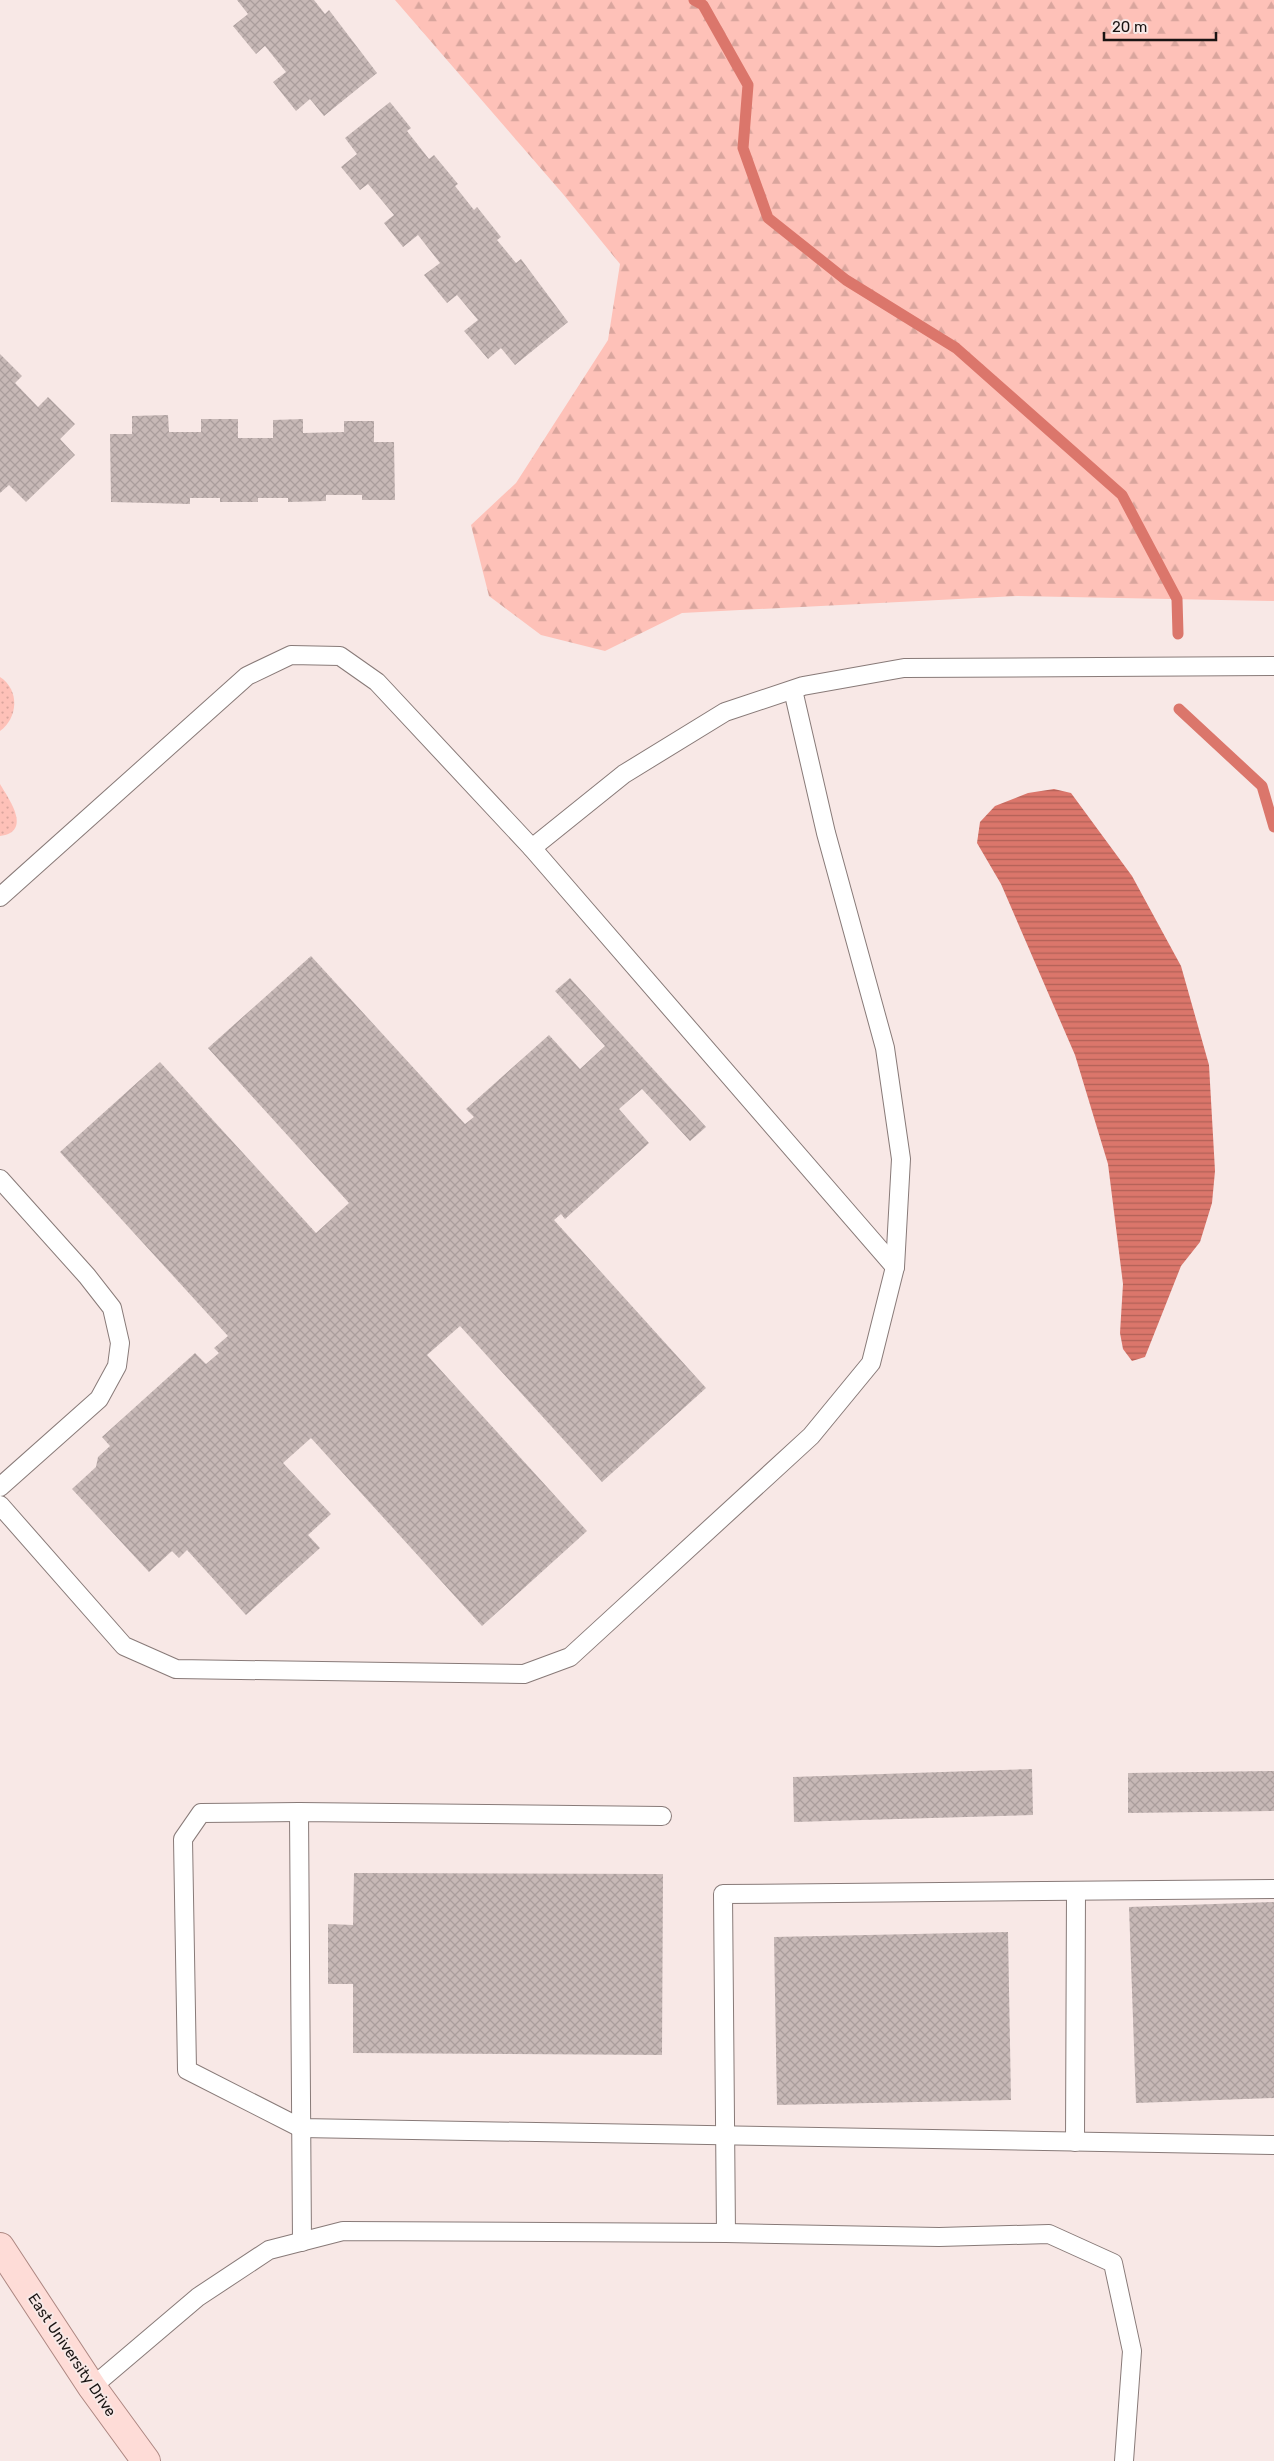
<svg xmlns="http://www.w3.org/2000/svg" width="1274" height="2461" font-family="Rubik,sans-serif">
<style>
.forest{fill:url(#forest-firs)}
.park{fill:url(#park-dots)}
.water{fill:url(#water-rules)}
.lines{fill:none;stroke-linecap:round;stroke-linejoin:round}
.stream{stroke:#db766b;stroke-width:11}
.building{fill:url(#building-cross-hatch)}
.lane-casing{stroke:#887a78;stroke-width:20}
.primary-casing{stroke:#ad8782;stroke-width:30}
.lane{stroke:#fff;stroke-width:18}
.primary{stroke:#fedcd7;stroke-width:28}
.labels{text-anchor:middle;stroke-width:4;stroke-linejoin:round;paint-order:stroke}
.street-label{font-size:15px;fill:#191413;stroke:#f8e8e6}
</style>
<defs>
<pattern id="forest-firs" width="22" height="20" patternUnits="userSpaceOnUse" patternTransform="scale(1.25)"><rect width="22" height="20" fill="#fec1b8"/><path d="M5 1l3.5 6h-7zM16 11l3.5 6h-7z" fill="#d9a59d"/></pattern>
<pattern id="park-dots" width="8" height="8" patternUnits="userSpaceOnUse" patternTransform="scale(1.25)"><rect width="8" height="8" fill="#fec1b8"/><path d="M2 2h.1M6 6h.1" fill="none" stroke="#d9a59d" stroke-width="1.8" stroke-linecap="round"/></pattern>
<pattern id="water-rules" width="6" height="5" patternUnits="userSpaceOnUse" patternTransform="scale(1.25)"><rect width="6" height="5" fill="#db766b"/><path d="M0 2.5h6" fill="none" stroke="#b16057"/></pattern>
<pattern id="building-cross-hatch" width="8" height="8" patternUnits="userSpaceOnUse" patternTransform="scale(1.25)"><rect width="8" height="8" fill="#c7b8b6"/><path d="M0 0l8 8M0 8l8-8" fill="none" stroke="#aa9d9c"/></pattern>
</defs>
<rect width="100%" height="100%" fill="#f8e8e6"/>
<path class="forest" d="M 395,0 L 1274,0 L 1274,601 L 1017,596 L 682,613 L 605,651 L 541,635 L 489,596 L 471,525 L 516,483 L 608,340 L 620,264 L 563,194 Z"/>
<g class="park">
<path d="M 0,677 C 20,690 18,718 0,731 Z"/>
<path d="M 0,784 C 9,799 33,832 0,836 Z"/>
</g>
<path class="water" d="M 1054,789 L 1071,793 L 1132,876 L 1181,966 L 1209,1065 L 1215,1171 L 1212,1203 L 1200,1242 L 1181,1266 L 1145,1357 L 1132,1361 L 1123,1349 L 1120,1333 L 1123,1284 L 1108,1164 L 1075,1055 L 1001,884 L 977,843 L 980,822 L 995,806 L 1028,793 Z"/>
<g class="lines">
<g class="stream">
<path d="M 694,0 L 703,5 L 748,85 L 743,148 L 768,218 L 846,280 L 956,348 L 1122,495 L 1177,599 L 1178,634"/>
<path d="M 1179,709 L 1262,786 L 1274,827"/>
</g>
</g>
<g class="building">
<path d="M 237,0 L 314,0 L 325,14 L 329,10 L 377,73 L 324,116 L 310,99 L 296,111 L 273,82 L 286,72 L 265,46 L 256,54 L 233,26 L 248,14 Z"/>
<path d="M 390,102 L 411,128 L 407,131 L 429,159 L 434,155 L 458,184 L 455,186 L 474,210 L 477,207 L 501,237 L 497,240 L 516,263 L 521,259 L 568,322 L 515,365 L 501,348 L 488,359 L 464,331 L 478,320 L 457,295 L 447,303 L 424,275 L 440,263 L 418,235 L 403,247 L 384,223 L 394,215 L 368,184 L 360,190 L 341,167 L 357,154 L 345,138 Z"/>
<path d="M 0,354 L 22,376 L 15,383 L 38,407 L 48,397 L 75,424 L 60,439 L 75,455 L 26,502 L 9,485 L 0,493 Z"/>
<path d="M 168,415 L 169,432 L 201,432 L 201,419 L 238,419 L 238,438 L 273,438 L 273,420 L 303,419 L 303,433 L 344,432 L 344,421 L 374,421 L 374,442 L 394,442 L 395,500 L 362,500 L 362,495 L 326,495 L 326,501 L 288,502 L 288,498 L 258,498 L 258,502 L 220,502 L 220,498 L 190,498 L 190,504 L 111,502 L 110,434 L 132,434 L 132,416 Z"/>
<path d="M 311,956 L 465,1124 L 474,1117 L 466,1109 L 549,1035 L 580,1069 L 605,1046 L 555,991 L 570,978 L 706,1127 L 690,1141 L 642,1089 L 619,1109 L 649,1143 L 565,1219 L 561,1214 L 554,1220 L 706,1388 L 602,1482 L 460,1326 L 427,1355 L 587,1531 L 482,1626 L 311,1438 L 283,1463 L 331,1514 L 308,1535 L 320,1548 L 246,1615 L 187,1550 L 179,1558 L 172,1551 L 149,1572 L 72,1489 L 96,1467 L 98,1457 L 110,1446 L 102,1437 L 195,1353 L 206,1364 L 219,1353 L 214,1348 L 228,1336 L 60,1152 L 160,1062 L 316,1233 L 349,1203 L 208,1048 Z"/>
<path d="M 1032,1769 L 1033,1815 L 794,1822 L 793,1777 Z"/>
<path d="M 1274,1771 L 1274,1811 L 1128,1813 L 1128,1773 Z"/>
<path d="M 354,1873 L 663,1874 L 662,2055 L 353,2053 L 353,1984 L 328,1984 L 328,1924 L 353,1925 Z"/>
<path d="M 1274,1902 L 1274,2098 L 1136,2103 L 1129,1907 Z"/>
<path d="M 1008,1932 L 1011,2100 L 777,2105 L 774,1937 Z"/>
</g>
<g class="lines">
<defs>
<g id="lane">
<path d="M 532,848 L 624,774 L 725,712 L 803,686 L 904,668 L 1274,666"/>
<path d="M 0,897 L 247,676 L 291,655 L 340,656 L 377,682 L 532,848 L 895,1267"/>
<path d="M 0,1179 L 87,1276 L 112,1308 L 120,1343 L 117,1366 L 99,1399 L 0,1487"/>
<path d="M 0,1505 L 124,1646 L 176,1669 L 524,1674 L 570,1657 L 811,1436 L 871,1363 L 895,1267 L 901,1159 L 885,1048 L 826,833 L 793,690"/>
<path d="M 299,1812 L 201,1813 L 183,1839 L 187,2070 L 301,2128 L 1274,2145"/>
<path d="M 1075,2142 L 1076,1891"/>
<path d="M 726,2233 L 723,1894 L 1274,1889"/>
<path d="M 302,2242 L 299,1812 L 662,1816"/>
<path d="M 92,2387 L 198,2297 L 269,2250 L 343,2231 L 726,2233 L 939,2237 L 1049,2234 L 1113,2263 L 1132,2351 L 1124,2461"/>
</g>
<path id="primary" d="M 0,2247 L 92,2387 L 146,2461"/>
</defs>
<use href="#lane" class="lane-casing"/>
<use href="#primary" class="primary-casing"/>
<use href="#lane" class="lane"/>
<use href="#primary" class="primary"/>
</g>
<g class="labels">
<g class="street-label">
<text transform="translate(72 2355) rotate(56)" y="5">East University Drive</text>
</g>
</g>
<path d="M1104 32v8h112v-8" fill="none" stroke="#191413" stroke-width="2.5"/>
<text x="1112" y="32" font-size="15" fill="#191413" stroke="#f8e8e6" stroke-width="4" paint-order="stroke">20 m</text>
</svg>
